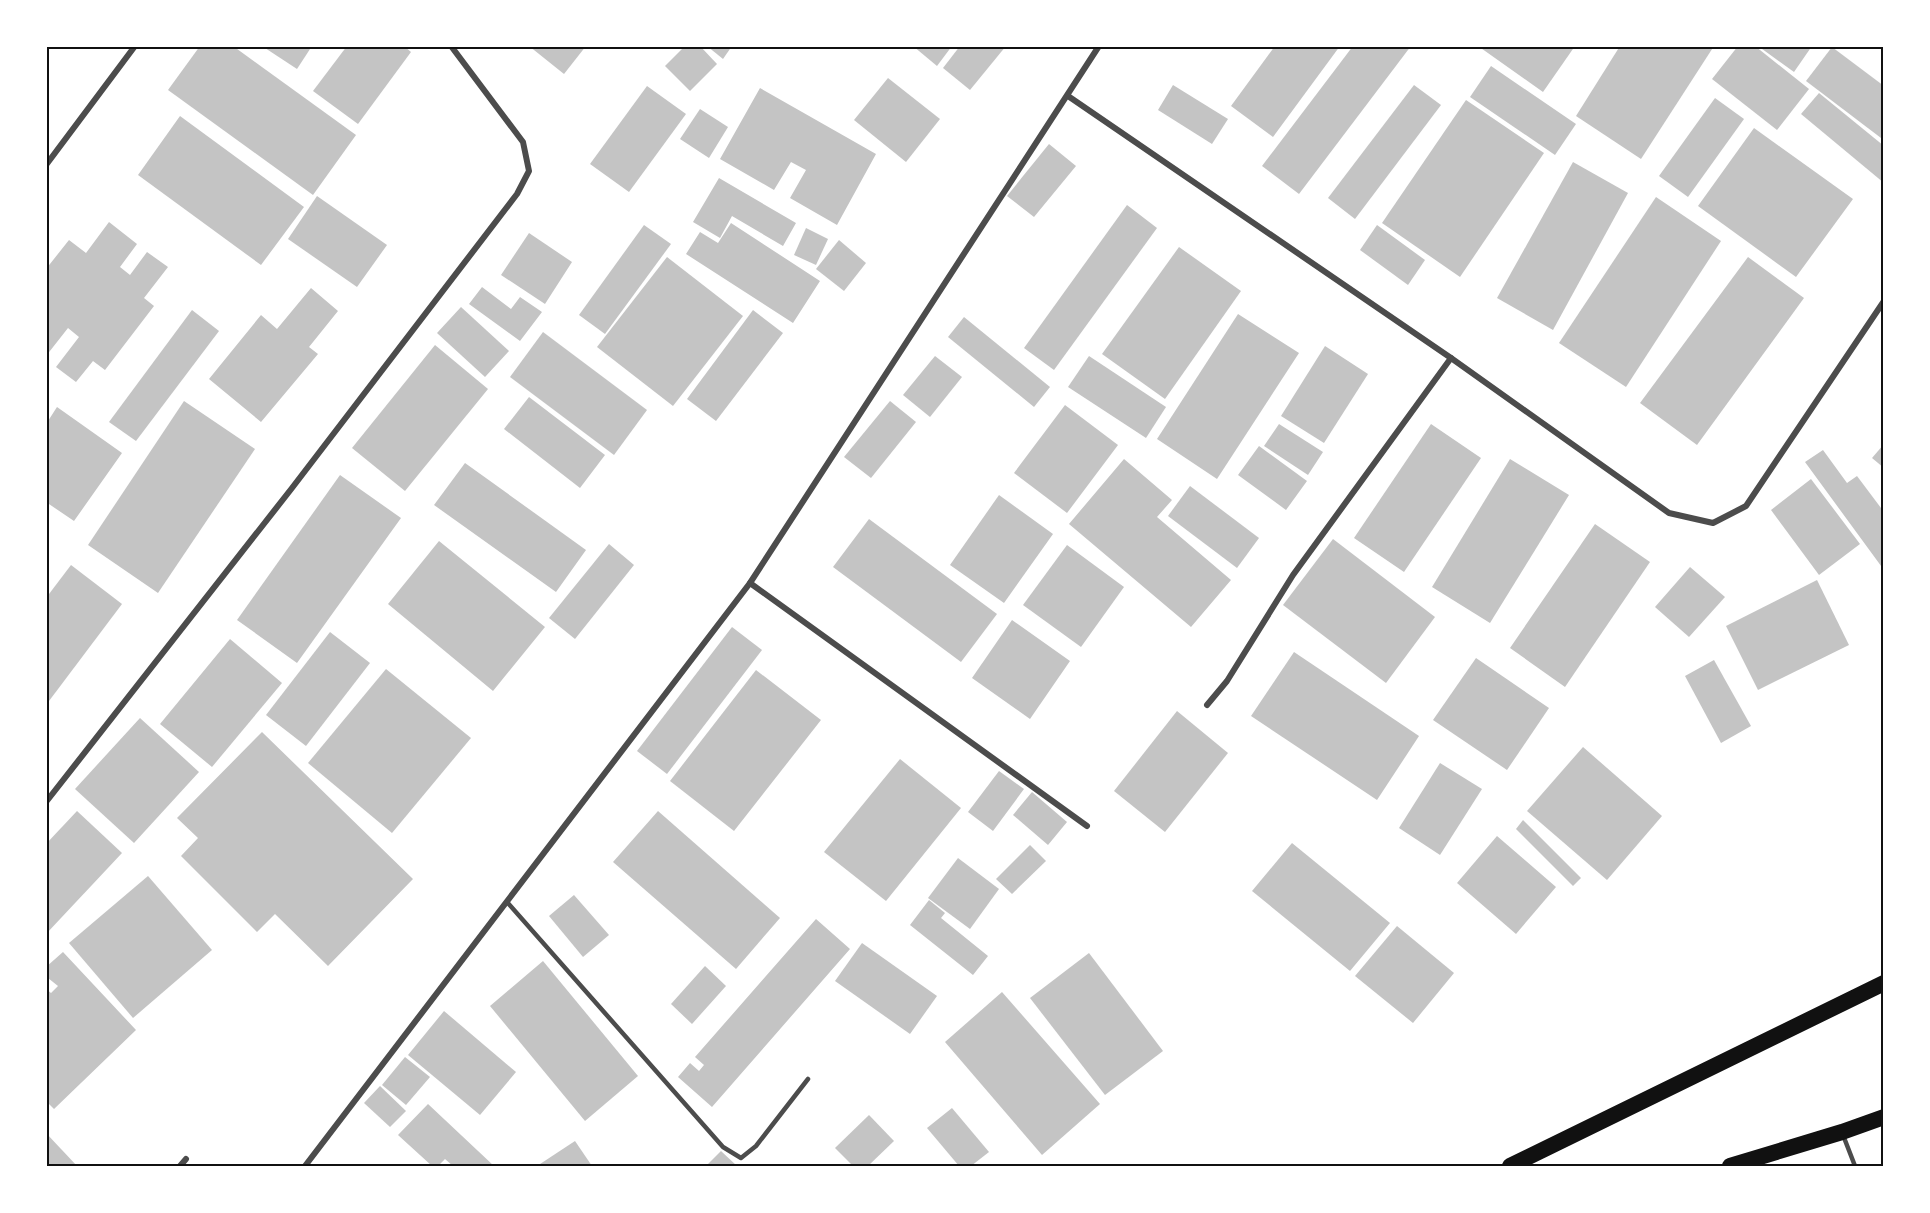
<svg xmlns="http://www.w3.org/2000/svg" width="1930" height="1213" font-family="'Asap Condensed',sans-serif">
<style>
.building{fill:#c4c4c4}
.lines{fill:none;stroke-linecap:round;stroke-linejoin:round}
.service{stroke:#4c4c4c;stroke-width:4.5}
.minor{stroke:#4c4c4c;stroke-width:6}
.trunk{stroke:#111;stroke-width:16}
.neatline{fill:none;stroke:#111;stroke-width:2}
</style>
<rect width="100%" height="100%" fill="#fff"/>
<g class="building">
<path d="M 200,46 L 233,46 L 356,135 L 313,195 L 168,90 Z"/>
<path d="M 262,46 L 312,46 L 297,69 Z"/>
<path d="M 347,46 L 404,46 L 411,52 L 358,124 L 313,91 Z"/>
<path d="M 529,46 L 586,46 L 564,74 Z"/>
<path d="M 685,46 L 700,46 L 717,64 L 690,91 L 665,66 Z"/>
<path d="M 707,46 L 732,46 L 723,59 Z"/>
<path d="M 913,46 L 952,46 L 937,66 Z"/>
<path d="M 960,46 L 1006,46 L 970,90 L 943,68 Z"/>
<path d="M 1275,46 L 1340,46 L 1273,137 L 1231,106 Z"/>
<path d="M 1353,46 L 1411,46 L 1299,194 L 1262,166 Z"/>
<path d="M 1478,46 L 1575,46 L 1543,92 Z"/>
<path d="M 1620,46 L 1714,46 L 1641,159 L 1576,116 Z"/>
<path d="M 1738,46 L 1755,46 L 1809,89 L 1777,130 L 1712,79 Z"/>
<path d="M 1758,46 L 1812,46 L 1794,72 Z"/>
<path d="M 1832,47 L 1884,86 L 1884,135 L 1881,138 L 1806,81 Z"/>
<path d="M 1491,66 L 1576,124 L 1555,155 L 1470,97 Z"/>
<path d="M 888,78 L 940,119 L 906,162 L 854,120 Z"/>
<path d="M 1173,85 L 1228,119 L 1212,144 L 1158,110 Z"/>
<path d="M 1414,85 L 1441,105 L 1355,219 L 1328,198 Z"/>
<path d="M 647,86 L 686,114 L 629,192 L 590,164 Z"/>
<path d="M 760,88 L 876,154 L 837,225 L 790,198 L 806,170 L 791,162 L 774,190 L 720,159 Z"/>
<path d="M 1819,93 L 1884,146 L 1884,183 L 1801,114 Z"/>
<path d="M 1715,98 L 1744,119 L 1688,197 L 1659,176 Z"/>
<path d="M 1466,100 L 1544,153 L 1460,277 L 1382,223 Z"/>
<path d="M 700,109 L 728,127 L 709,158 L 680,139 Z"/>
<path d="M 180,116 L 304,207 L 261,265 L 138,175 Z"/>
<path d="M 1754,128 L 1853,199 L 1796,277 L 1698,206 Z"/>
<path d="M 1049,144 L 1076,166 L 1034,217 L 1007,196 Z"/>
<path d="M 1573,162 L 1628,193 L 1553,330 L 1497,298 Z"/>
<path d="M 719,178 L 796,223 L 783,246 L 732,216 L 720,238 L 693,222 Z"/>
<path d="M 317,196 L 387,245 L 357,287 L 288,239 Z"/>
<path d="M 1656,197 L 1721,241 L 1626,387 L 1559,343 Z"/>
<path d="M 1127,205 L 1157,228 L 1054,370 L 1024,348 Z"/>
<path d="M 109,222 L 137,244 L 120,267 L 130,275 L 147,252 L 168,267 L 144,298 L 154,306 L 105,370 L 93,361 L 76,382 L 56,367 L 79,337 L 68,328 L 46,356 L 46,269 L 69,240 L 86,253 Z"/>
<path d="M 731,223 L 820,281 L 793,323 L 686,254 L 700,232 L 718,243 Z"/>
<path d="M 644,225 L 671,244 L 605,334 L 579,315 Z"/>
<path d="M 1377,225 L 1425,260 L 1408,285 L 1360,250 Z"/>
<path d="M 806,228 L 828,239 L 816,265 L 794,255 Z"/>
<path d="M 529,233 L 572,262 L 545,304 L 501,275 Z"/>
<path d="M 839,240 L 866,263 L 844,291 L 816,269 Z"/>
<path d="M 1179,247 L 1241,291 L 1165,399 L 1102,354 Z"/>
<path d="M 667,257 L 743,316 L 673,406 L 597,347 Z"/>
<path d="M 1748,257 L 1804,298 L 1697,445 L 1640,403 Z"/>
<path d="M 482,287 L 511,309 L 520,297 L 542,312 L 520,341 L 469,304 Z"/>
<path d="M 311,288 L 338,311 L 309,347 L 318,354 L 261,422 L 209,379 L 261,315 L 277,329 Z"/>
<path d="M 461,307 L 509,351 L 485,377 L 437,333 Z"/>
<path d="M 192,310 L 219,331 L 136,441 L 109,422 Z"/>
<path d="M 753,310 L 783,333 L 716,421 L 687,399 Z"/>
<path d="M 1238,314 L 1299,353 L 1217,479 L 1157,439 Z"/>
<path d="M 964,317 L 1050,387 L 1034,407 L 948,337 Z"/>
<path d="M 543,332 L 647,410 L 614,455 L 510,377 Z"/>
<path d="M 435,345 L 488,389 L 405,491 L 352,448 Z"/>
<path d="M 1325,346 L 1368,374 L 1324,443 L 1281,416 Z"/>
<path d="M 935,356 L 962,377 L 930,417 L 903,395 Z"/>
<path d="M 1089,356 L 1166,407 L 1146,438 L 1068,387 Z"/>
<path d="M 529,397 L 605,455 L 580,488 L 504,429 Z"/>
<path d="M 184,401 L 255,449 L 158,593 L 88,545 Z"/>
<path d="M 890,401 L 916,422 L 871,478 L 844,457 Z"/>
<path d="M 1065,405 L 1118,445 L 1067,513 L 1014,473 Z"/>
<path d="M 57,407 L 122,453 L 74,521 L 46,502 L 46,420 L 48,421 Z"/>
<path d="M 1279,424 L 1323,452 L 1308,475 L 1264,446 Z"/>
<path d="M 1431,424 L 1481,458 L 1404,572 L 1354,538 Z"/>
<path d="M 1884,444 L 1884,468 L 1872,458 Z"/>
<path d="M 1259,446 L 1307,481 L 1286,510 L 1238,475 Z"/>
<path d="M 1823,450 L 1847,483 L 1857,476 L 1884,512 L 1884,570 L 1805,462 Z"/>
<path d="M 1124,459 L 1172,500 L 1157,517 L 1231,580 L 1191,627 L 1069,524 Z"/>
<path d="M 1510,459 L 1569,495 L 1490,623 L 1432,587 Z"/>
<path d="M 465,463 L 586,550 L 556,592 L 434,505 Z"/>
<path d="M 340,475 L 401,518 L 297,663 L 237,620 Z"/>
<path d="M 1811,479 L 1860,544 L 1819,575 L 1771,510 Z"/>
<path d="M 1190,486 L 1259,538 L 1237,568 L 1168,516 Z"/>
<path d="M 999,495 L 1053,534 L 1004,603 L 950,565 Z"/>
<path d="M 869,519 L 997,614 L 961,662 L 833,567 Z"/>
<path d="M 1595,524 L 1650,562 L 1565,687 L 1510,648 Z"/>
<path d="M 1333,539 L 1435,617 L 1386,683 L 1283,605 Z"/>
<path d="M 439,541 L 545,627 L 493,691 L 388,604 Z"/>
<path d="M 609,544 L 634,565 L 575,639 L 549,618 Z"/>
<path d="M 1067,545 L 1124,587 L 1081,647 L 1023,605 Z"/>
<path d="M 71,565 L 122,604 L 46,705 L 46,598 Z"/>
<path d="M 1690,567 L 1725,597 L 1689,637 L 1655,607 Z"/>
<path d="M 1817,580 L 1849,645 L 1758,690 L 1726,626 Z"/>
<path d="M 1012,620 L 1070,661 L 1030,719 L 972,678 Z"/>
<path d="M 732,627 L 762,650 L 667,774 L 637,751 Z"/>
<path d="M 330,632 L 370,663 L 306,746 L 266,715 Z"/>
<path d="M 230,639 L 282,683 L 212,767 L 160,724 Z"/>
<path d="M 1294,652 L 1419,736 L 1377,800 L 1251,716 Z"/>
<path d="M 1476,658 L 1549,708 L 1507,770 L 1433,720 Z"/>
<path d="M 1714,660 L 1751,726 L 1721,743 L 1685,676 Z"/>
<path d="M 386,669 L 471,738 L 392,833 L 308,763 Z"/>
<path d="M 756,670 L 821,720 L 734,831 L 670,781 Z"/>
<path d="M 1177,711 L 1228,753 L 1165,832 L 1114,791 Z"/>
<path d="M 140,718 L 199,772 L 134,843 L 75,789 Z"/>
<path d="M 262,732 L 413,879 L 328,966 L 275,914 L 257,932 L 181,856 L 198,838 L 177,818 Z"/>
<path d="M 1583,747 L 1662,816 L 1607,880 L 1527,811 Z"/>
<path d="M 900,759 L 961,808 L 886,901 L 824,852 Z"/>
<path d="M 1440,763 L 1482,789 L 1440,855 L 1399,828 Z"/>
<path d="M 999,771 L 1024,789 L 993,831 L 968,812 Z"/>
<path d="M 1032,792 L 1067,822 L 1048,845 L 1013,815 Z"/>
<path d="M 77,811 L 122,853 L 46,934 L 46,844 Z"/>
<path d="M 658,811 L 780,918 L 736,969 L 613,862 Z"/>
<path d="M 1523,820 L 1581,878 L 1573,886 L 1516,829 Z"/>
<path d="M 1497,836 L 1556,887 L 1516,934 L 1457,883 Z"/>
<path d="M 1292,843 L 1390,923 L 1350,971 L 1252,891 Z"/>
<path d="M 1030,845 L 1046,861 L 1012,894 L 996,879 Z"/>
<path d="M 958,858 L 999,889 L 970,929 L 928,898 Z"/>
<path d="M 148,876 L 212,950 L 133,1018 L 69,943 Z"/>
<path d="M 574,895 L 609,935 L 583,957 L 549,916 Z"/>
<path d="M 929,900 L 945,913 L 941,918 L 988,956 L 973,975 L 910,925 Z"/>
<path d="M 816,919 L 850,949 L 712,1107 L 678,1077 L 690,1063 L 699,1071 L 704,1065 L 695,1057 Z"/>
<path d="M 1397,926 L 1454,973 L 1413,1023 L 1355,976 Z"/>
<path d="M 862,943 L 937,996 L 910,1034 L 835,981 Z"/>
<path d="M 63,952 L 136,1030 L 54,1109 L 46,1101 L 46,989 L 51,993 L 58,986 L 48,978 L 46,980 L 46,967 Z"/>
<path d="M 1089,953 L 1163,1051 L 1105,1095 L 1030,998 Z"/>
<path d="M 543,961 L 638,1076 L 585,1121 L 490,1006 Z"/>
<path d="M 705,966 L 726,986 L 692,1024 L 671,1004 Z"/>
<path d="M 1002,992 L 1100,1104 L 1042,1155 L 945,1042 Z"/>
<path d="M 444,1011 L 516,1072 L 480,1115 L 408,1055 Z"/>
<path d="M 405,1057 L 430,1077 L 406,1105 L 382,1085 Z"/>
<path d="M 380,1086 L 406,1111 L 390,1127 L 364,1103 Z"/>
<path d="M 428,1104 L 494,1166 L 453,1166 L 445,1159 L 438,1166 L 432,1166 L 398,1135 Z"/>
<path d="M 952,1108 L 989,1152 L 971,1166 L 959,1166 L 927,1128 Z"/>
<path d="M 869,1115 L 894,1141 L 868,1166 L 853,1166 L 835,1148 Z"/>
<path d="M 46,1133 L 77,1166 L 46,1166 Z"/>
<path d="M 575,1141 L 592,1166 L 537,1166 Z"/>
<path d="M 721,1151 L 737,1166 L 706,1166 Z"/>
</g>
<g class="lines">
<g class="service">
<path d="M 507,902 L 723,1147 L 741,1158 L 756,1146 L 808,1079"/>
<path d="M 1843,1135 L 1855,1166"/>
</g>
<g class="minor">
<path d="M 1068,96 L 1451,358 L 1669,513 L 1713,523 L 1746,506 L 1884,301"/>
<path d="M 46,165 L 135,46"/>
<path d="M 750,583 L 1087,826"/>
<path d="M 1207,705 L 1227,681 L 1293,575 L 1451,358"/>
<path d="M 46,802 L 292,488 L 517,194 L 529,171 L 523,142 L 451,46"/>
<path d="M 180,1166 L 186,1159"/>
<path d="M 305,1166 L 750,583 L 1099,46"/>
</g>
<g class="trunk">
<path d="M 1510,1166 L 1884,983"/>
<path d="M 1730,1166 L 1842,1132 L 1884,1117"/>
</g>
</g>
<rect width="1930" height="1213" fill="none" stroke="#ffffff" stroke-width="96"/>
<rect x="48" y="48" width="1834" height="1117" class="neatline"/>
</svg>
